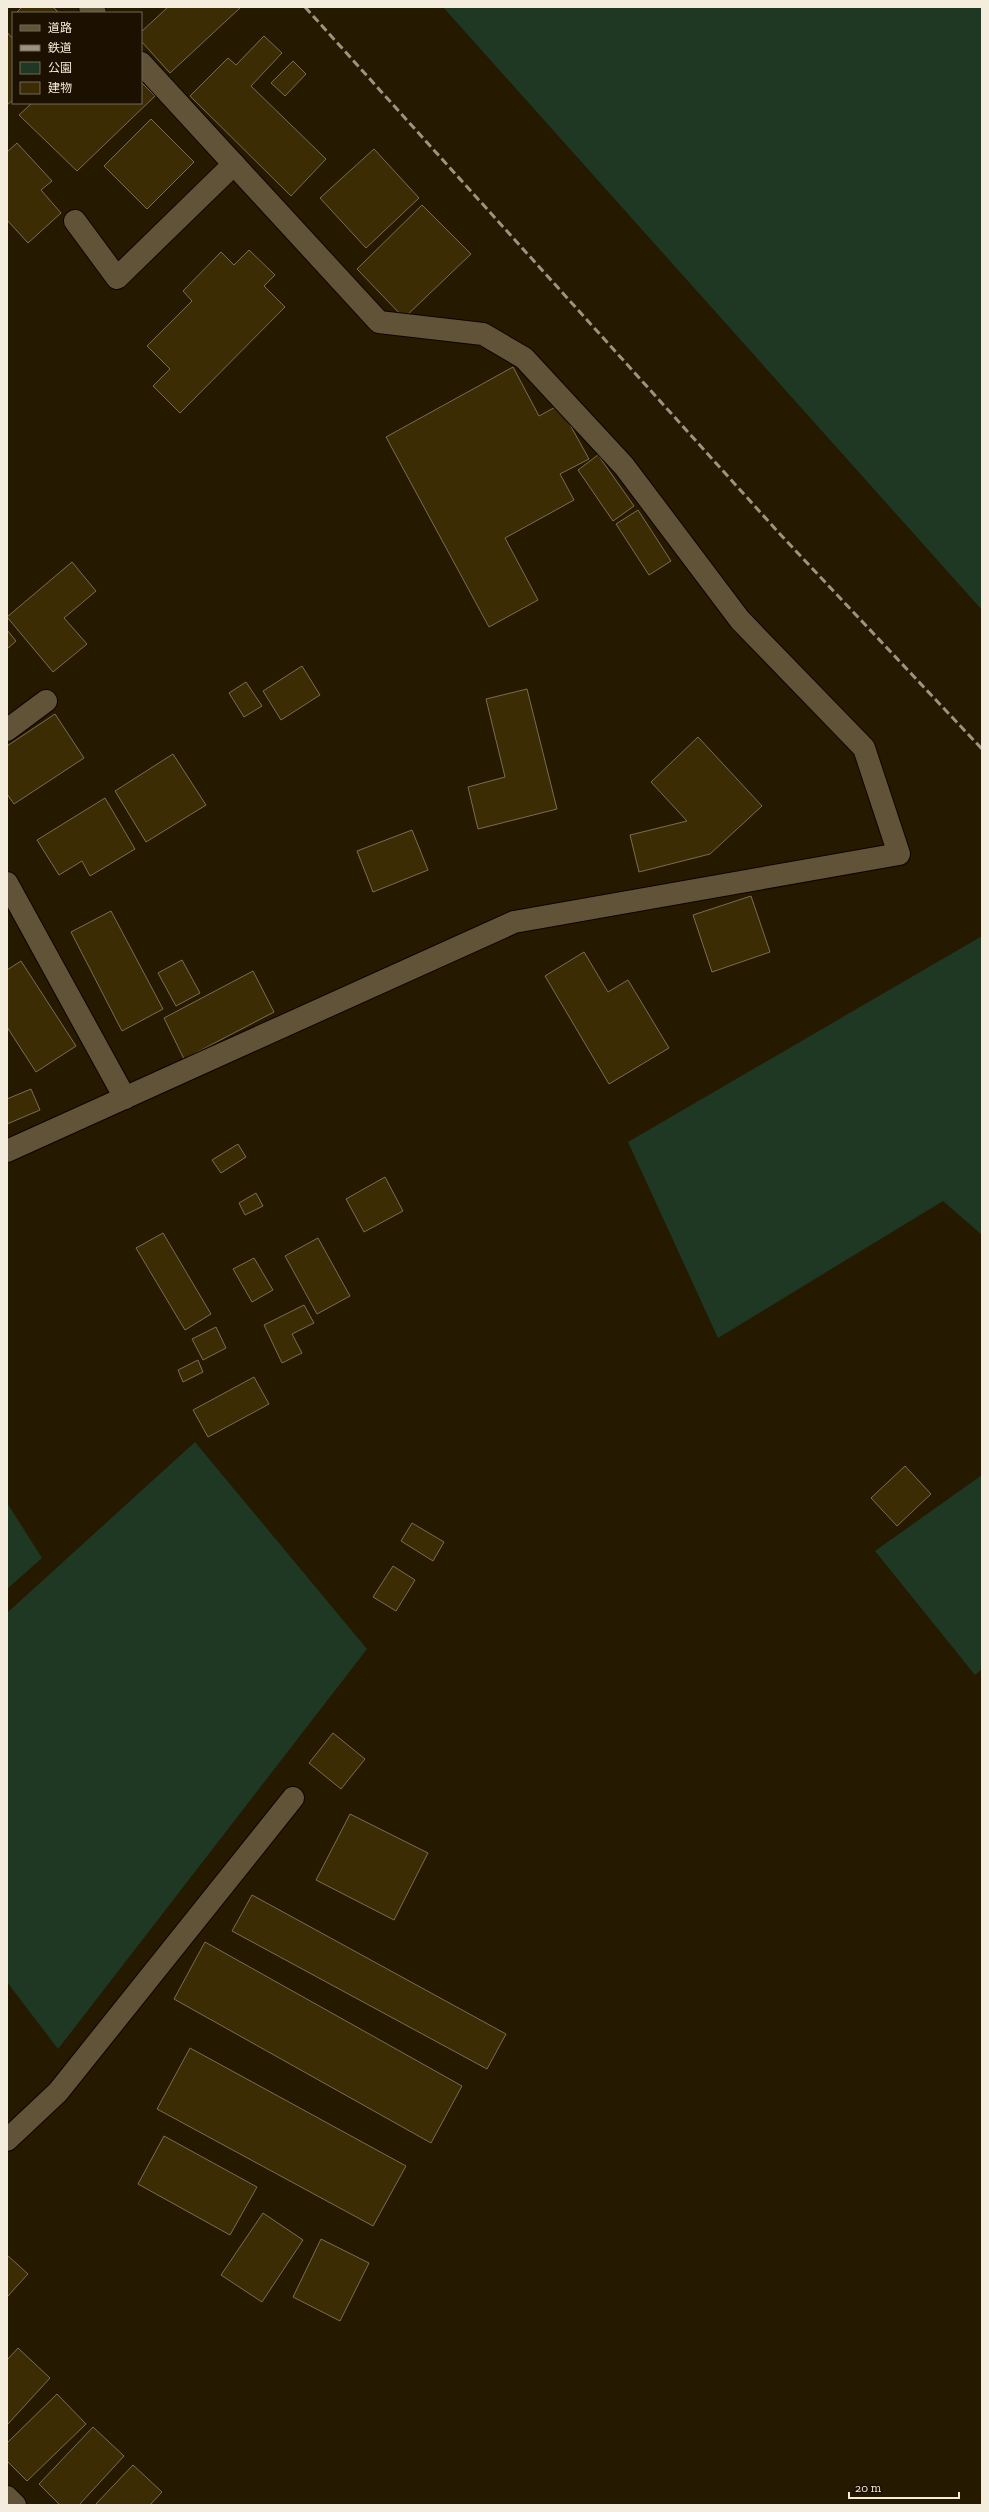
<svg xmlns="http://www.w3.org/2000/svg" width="989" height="2512" font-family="'Zilla Slab','Noto Sans JP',serif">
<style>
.green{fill:#1f3823}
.building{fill:#3c2c04;stroke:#7b6d51}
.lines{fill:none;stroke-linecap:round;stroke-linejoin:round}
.minor-casing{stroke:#0e0400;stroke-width:24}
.minor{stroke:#605337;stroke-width:22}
.rail{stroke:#9d9380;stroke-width:3;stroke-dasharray:8 4;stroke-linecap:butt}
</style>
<rect width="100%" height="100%" fill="#251900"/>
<g class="green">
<path d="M 443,7 L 982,7 L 982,610 Z"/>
<path d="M 982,936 L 982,1235 L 943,1201 L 718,1338 L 628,1142 Z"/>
<path d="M 195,1442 L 367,1649 L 58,2049 L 7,1982 L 7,1613 Z"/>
<path d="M 982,1475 L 982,1669 L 975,1675 L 875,1551 Z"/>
<path d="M 7,1503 L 42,1558 L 7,1589 Z"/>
</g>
<g class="building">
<path d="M 22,7 L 53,7 L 59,13 L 16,13 Z"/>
<path d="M 168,7 L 241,7 L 170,73 L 141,41 L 141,32 Z"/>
<path d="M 7,32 L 13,39 L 13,100 L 7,105 Z"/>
<path d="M 264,36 L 282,53 L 251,86 L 326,159 L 291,196 L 190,96 L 228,58 L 236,65 Z"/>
<path d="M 293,61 L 306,74 L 285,96 L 271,83 Z"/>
<path d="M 141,82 L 155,96 L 77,171 L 19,115 L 32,103 L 141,103 Z"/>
<path d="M 151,119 L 194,162 L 147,209 L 104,166 Z"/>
<path d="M 17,143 L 52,181 L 41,190 L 61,213 L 28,243 L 7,220 L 7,152 Z"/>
<path d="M 374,149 L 419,198 L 366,248 L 320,198 Z"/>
<path d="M 422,205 L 471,254 L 404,318 L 357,269 Z"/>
<path d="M 249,250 L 275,275 L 264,286 L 285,307 L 180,413 L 153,386 L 170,369 L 147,346 L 192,301 L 183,291 L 221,252 L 234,265 Z"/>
<path d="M 513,367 L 539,416 L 559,405 L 589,459 L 560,474 L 574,500 L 505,538 L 538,600 L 489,627 L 386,437 Z"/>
<path d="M 598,455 L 634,506 L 613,521 L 578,470 Z"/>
<path d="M 638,510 L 671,561 L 649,575 L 616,524 Z"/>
<path d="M 72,562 L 96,591 L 64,618 L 87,644 L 53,672 L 7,617 Z"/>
<path d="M 7,630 L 16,641 L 7,649 Z"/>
<path d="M 302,666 L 320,695 L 281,720 L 263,691 Z"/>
<path d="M 246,682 L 262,706 L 244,717 L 229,693 Z"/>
<path d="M 527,689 L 557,809 L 478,829 L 468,787 L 505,777 L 486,699 Z"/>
<path d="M 55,714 L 84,758 L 14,804 L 7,794 L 7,746 Z"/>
<path d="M 698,737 L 762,806 L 710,854 L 639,872 L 630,835 L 687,821 L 651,782 Z"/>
<path d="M 173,754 L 206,805 L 146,842 L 115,791 Z"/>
<path d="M 105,798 L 135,849 L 90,876 L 82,861 L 59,875 L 37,840 Z"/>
<path d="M 412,830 L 428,870 L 373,892 L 357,851 Z"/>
<path d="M 751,896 L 770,952 L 712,972 L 693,915 Z"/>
<path d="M 111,911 L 163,1009 L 122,1031 L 71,932 Z"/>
<path d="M 584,952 L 608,992 L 628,980 L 669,1048 L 609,1084 L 545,976 Z"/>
<path d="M 182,960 L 200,993 L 176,1006 L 158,973 Z"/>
<path d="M 21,961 L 76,1046 L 36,1072 L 7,1027 L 7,970 Z"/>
<path d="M 253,971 L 274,1012 L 184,1059 L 164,1018 Z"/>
<path d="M 31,1089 L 40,1110 L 7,1124 L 7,1099 Z"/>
<path d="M 238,1144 L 246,1157 L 221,1173 L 212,1160 Z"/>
<path d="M 385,1177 L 403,1211 L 364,1232 L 346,1199 Z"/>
<path d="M 256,1193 L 263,1206 L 245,1215 L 239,1203 Z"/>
<path d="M 163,1233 L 211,1314 L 185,1330 L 136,1248 Z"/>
<path d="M 318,1238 L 350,1296 L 317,1314 L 285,1256 Z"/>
<path d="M 254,1258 L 273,1290 L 252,1302 L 233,1269 Z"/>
<path d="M 304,1305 L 314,1323 L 292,1334 L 302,1353 L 282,1363 L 264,1325 Z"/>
<path d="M 216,1327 L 226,1348 L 203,1360 L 192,1339 Z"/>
<path d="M 198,1360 L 203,1372 L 183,1382 L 178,1370 Z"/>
<path d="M 254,1377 L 269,1404 L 208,1437 L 193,1410 Z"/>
<path d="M 905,1466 L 931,1494 L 897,1526 L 871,1498 Z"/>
<path d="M 412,1523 L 444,1542 L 433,1561 L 401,1541 Z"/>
<path d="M 393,1566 L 415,1580 L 396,1611 L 373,1597 Z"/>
<path d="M 333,1733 L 365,1759 L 341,1789 L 309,1763 Z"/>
<path d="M 350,1814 L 428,1853 L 394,1920 L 316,1880 Z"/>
<path d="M 252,1895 L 506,2034 L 487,2069 L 232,1931 Z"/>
<path d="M 205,1942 L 462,2086 L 431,2143 L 174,1999 Z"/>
<path d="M 190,2048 L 406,2166 L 373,2226 L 157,2109 Z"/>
<path d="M 164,2136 L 257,2187 L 230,2235 L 138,2184 Z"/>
<path d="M 263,2213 L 303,2240 L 262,2302 L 221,2275 Z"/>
<path d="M 321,2239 L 369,2263 L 340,2321 L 293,2297 Z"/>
<path d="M 7,2255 L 28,2274 L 7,2297 Z"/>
<path d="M 18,2348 L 50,2378 L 7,2425 L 7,2360 Z"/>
<path d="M 57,2394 L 86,2424 L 27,2481 L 7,2461 L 7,2443 Z"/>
<path d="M 93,2427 L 124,2456 L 79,2505 L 60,2505 L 39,2484 Z"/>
<path d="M 133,2465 L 162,2492 L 150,2505 L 95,2505 Z"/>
</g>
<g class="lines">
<defs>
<g id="minor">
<path d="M 90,7 L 95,13"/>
<path d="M 75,221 L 117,278 L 234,164"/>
<path d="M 7,730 L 46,701"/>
<path d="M 7,883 L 125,1098"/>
<path d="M 7,1151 L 514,922 L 899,854 L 864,748 L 740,620 L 624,466 L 524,358 L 483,334 L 379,322 L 141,63"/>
<path d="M 7,2140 L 58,2092 L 293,1798"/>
<path d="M 7,2497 L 15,2505"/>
</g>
</defs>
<use href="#minor" class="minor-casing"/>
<use href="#minor" class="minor"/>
<path class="rail" d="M 305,7 L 779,533 L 982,749"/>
</g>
<rect width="989" height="2512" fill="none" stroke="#f4ecdc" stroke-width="16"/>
<rect x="12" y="12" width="130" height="92" fill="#1c1000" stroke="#726858"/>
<rect x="20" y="25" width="20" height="6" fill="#605337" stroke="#726858"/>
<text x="48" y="32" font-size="12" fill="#f4ecdc">道路</text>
<rect x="20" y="45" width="20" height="6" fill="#9d9380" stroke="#726858"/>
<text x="48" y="52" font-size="12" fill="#f4ecdc">鉄道</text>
<rect x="20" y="62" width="20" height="12" fill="#1f3823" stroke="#726858"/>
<text x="48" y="72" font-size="12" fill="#f4ecdc">公園</text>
<rect x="20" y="82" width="20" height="12" fill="#3c2c04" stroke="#726858"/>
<text x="48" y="92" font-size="12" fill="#f4ecdc">建物</text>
<path d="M849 2492v6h110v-6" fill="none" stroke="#f4ecdc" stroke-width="2"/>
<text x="855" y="2492" font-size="12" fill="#f4ecdc" stroke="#1c1000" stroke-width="3" paint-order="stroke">20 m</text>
</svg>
